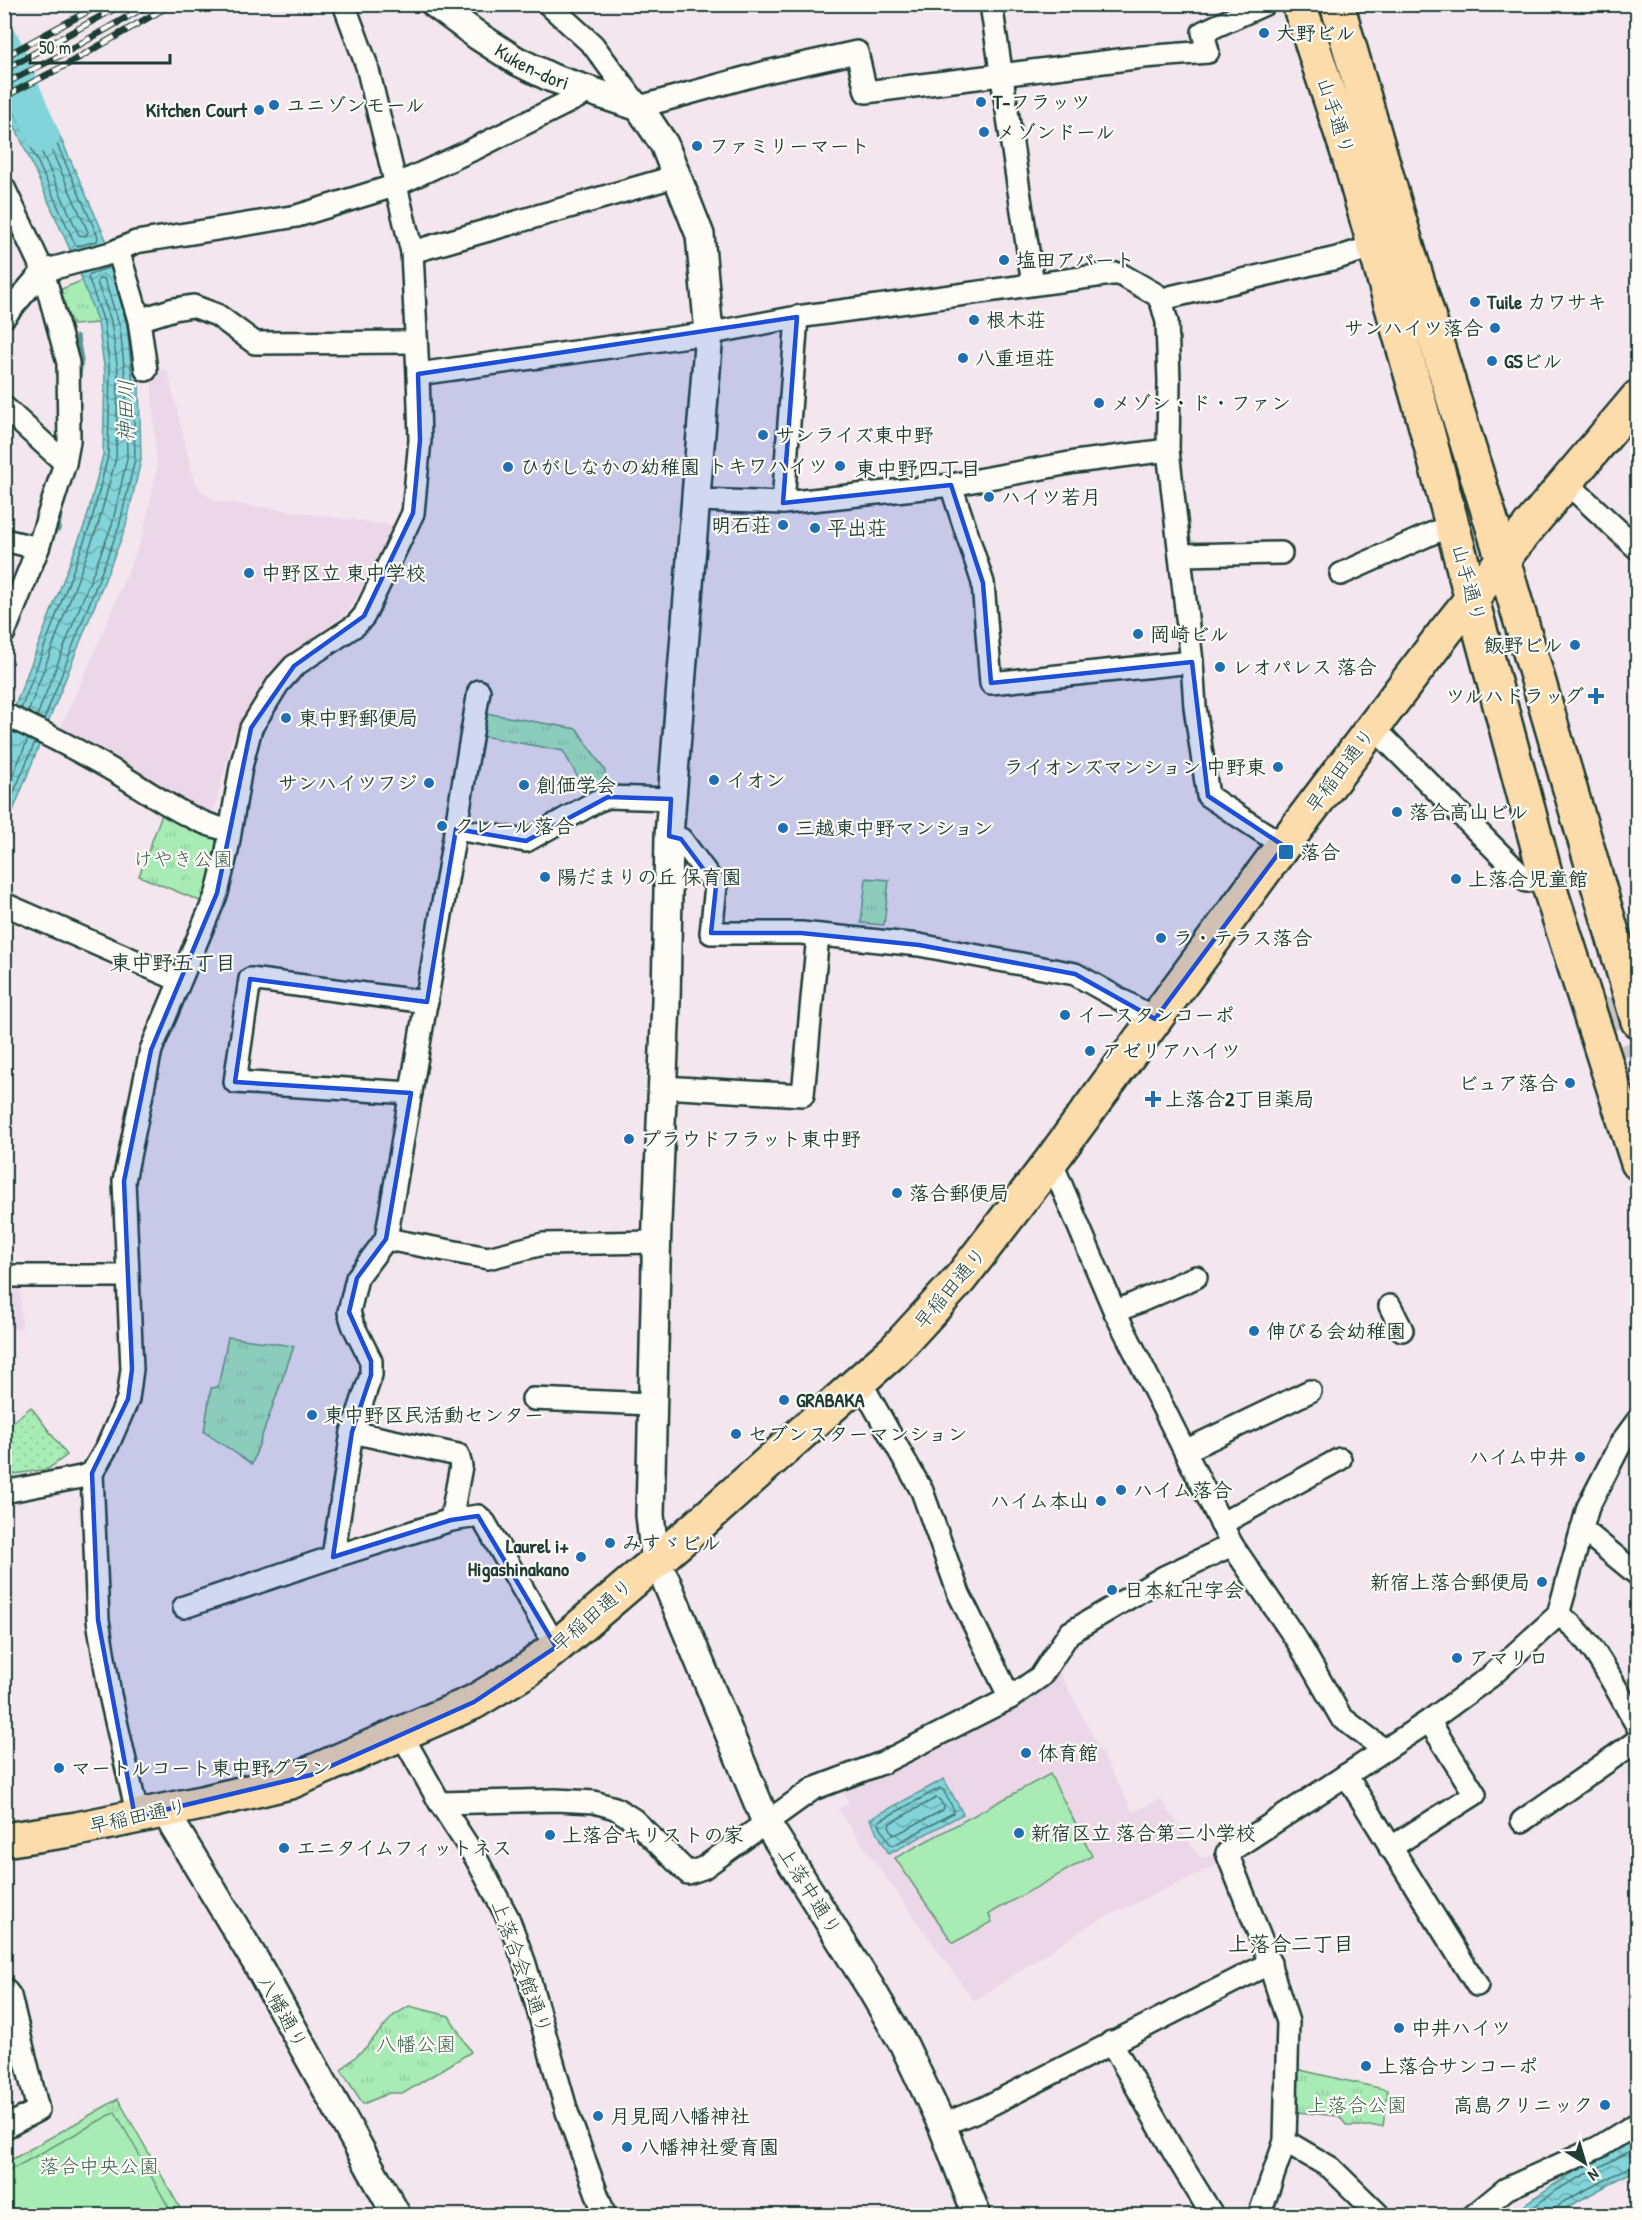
<svg xmlns="http://www.w3.org/2000/svg" width="1642" height="2220" font-family="'Patrick Hand','Klee One',sans-serif">
<style>
.built{fill:#ecd7e8}
.grass{fill:url(#grass-dots);stroke:#649474;stroke-width:1.5}
.park{fill:url(#park-tufts);stroke:#649474;stroke-width:1.5}
.pitch{fill:#a8ebb5;stroke:#649474;stroke-width:1.5}
.water{fill:url(#water-waves);stroke:#5b9898;stroke-width:1.5}
.lines{fill:none;stroke-linecap:round;stroke-linejoin:round}
.shore{stroke:#477976;stroke-width:1.5}
.stream{stroke:#5b9898;stroke-width:5}
.river{stroke:#83d4da;stroke-width:33}
.motorway-tunnel{stroke:#c9c4c9;stroke-width:33;stroke-dasharray:33 16;stroke-linecap:butt}
.minor-casing{stroke:#1f3d34;stroke-width:26}
.tertiary-casing{stroke:#1f3d34;stroke-width:32}
.primary-casing{stroke:#1f3d34;stroke-width:38}
.minor{stroke:#fdfcf7;stroke-width:21}
.tertiary{stroke:#fdfcf7;stroke-width:27}
.primary{stroke:#fddcac;stroke-width:33}
.rail-casing{stroke:#1f3d34;stroke-width:7}
.rail{stroke:#fdfcf7;stroke-width:4.5;stroke-dasharray:14;stroke-linecap:butt}
.marked{fill:#1d4ed8;fill-opacity:0.2;stroke:#1d4ed8;stroke-width:4.5;stroke-linejoin:round}
.poi-dot{fill:#1f6fb2;stroke:#fdfcf7;stroke-width:2}
.labels{text-anchor:middle;stroke-width:4.5;stroke-linejoin:round;paint-order:stroke}
.poi-label{font-size:20px;font-weight:bold;fill:#1f3d34;stroke:#fdfcf7;text-anchor:start}
.street-label{font-size:20px;fill:#1f3d34;stroke:#fdfcf7}
.park-label{font-size:20px;fill:#3a604e;stroke:#fdfcf7}
.water-label{font-size:21px;font-style:italic;fill:#38635e;stroke:#fdfcf7}
.neighbourhood-label{font-size:21px;font-weight:bold;fill:#1f3d34;stroke:#fdfcf7}
</style>
<defs>
<pattern id="grass-dots" width="8" height="8" patternUnits="userSpaceOnUse" patternTransform="scale(1.5)"><rect width="8" height="8" fill="#a8ebb5"/><path d="M2 2h.1M6 6h.1" fill="none" stroke="#90ca9c" stroke-width="1.8" stroke-linecap="round"/></pattern>
<pattern id="park-tufts" width="24" height="20" patternUnits="userSpaceOnUse" patternTransform="scale(1.5)"><rect width="24" height="20" fill="#a8ebb5"/><path d="M3 7l-1-3M5 7V3M7 7l1-3M15 17l-1-3M17 17v-4M19 17l1-3" fill="none" stroke="#90ca9c"/></pattern>
<pattern id="water-waves" width="16" height="10" patternUnits="userSpaceOnUse" patternTransform="scale(1.5)"><rect width="16" height="10" fill="#83d4da"/><path d="M0 5q4-4 8 0t8 0" fill="none" stroke="#6badb2"/></pattern>
</defs>
<rect width="100%" height="100%" fill="#f3e6ee"/>
<filter id="ink" filterUnits="userSpaceOnUse"><feTurbulence type="fractalNoise" baseFrequency=".0167" numOctaves="2"/><feDisplacementMap in="SourceGraphic" scale="12" xChannelSelector="R" yChannelSelector="G"/><feConvolveMatrix kernelMatrix="1 2 1 2 8 2 1 2 1" color-interpolation-filters="sRGB"/></filter>
<g filter="url(#ink)">
<g class="built">
<path d="M 167,369 L 193,476 L 201,491 L 215,501 L 398,526 L 349,611 L 270,671 L 232,741 L 213,815 L 162,793 L 58,732 L 86,672 L 143,535 L 157,469 L 151,371 Z"/>
<path d="M 20,1284 L 22,1328 L 5,1329 L 5,1285 Z"/>
<path d="M 1056,1666 L 1133,1812 L 1161,1799 L 1200,1858 L 1219,1854 L 1222,1862 L 1090,1925 L 974,2001 L 838,1810 L 849,1802 L 838,1786 L 1013,1706 L 1039,1690 L 1048,1680 Z"/>
</g>
<path class="grass" d="M 31,1407 L 67,1455 L 48,1469 L 8,1475 L 5,1471 L 5,1428 Z"/>
<g class="park">
<path d="M 86,279 L 98,323 L 73,325 L 57,291 Z"/>
<path d="M 485,713 L 577,729 L 605,771 L 603,790 L 585,798 L 579,779 L 563,751 L 482,736 Z"/>
<path d="M 162,814 L 219,841 L 205,903 L 139,876 Z"/>
<path d="M 866,878 L 889,880 L 884,925 L 861,923 Z"/>
<path d="M 228,1337 L 294,1346 L 252,1464 L 204,1432 L 211,1388 L 218,1387 Z"/>
<path d="M 409,2006 L 449,2016 L 471,2052 L 404,2093 L 389,2093 L 363,2104 L 341,2070 L 366,2047 L 393,2016 Z"/>
<path d="M 1300,2070 L 1388,2090 L 1383,2126 L 1347,2126 L 1339,2116 L 1297,2112 L 1296,2072 Z"/>
<path d="M 118,2099 L 184,2215 L 5,2215 L 4,2164 Z"/>
</g>
<g class="pitch">
<path d="M 1050,1774 L 1092,1856 L 989,1914 L 992,1922 L 953,1943 L 895,1858 Z"/>
<path d="M 115,2112 L 173,2215 L 5,2215 L 5,2173 Z"/>
</g>
<g class="water">
<path d="M 39,90 L 108,244 L 72,254 L 6,106 Z"/>
<path d="M 115,260 L 133,324 L 139,385 L 141,460 L 125,529 L 5,831 L 5,732 L 86,521 L 103,455 L 105,373 L 98,323 L 79,271 Z"/>
<path d="M 944,1779 L 963,1814 L 889,1854 L 870,1819 Z"/>
<path d="M 1637,2140 L 1637,2169 L 1564,2209 L 1555,2215 L 1513,2215 C 1550,2182 1594,2162 1637,2140 Z"/>
</g>
<g class="lines">
<g class="shore">
<path d="M 34,99 L 38,101 L 98,237 L 97,241 L 78,246 L 75,244 L 15,112 L 16,108 Z"/>
<path d="M 31,109 L 34,111 L 88,232 L 86,236 L 79,235 L 25,115 L 26,112 Z"/>
<path d="M 21,709 L 91,523 L 108,456 L 110,372 L 104,322 L 88,277 L 90,274 L 108,268 L 111,269"/>
<path d="M 28,712 L 98,525 L 116,458 L 118,371 L 111,321 L 97,282 L 99,279 L 104,278 L 120,327 L 126,386 L 127,459 L 112,525 L 37,716"/>
<path d="M 44,720 L 119,527 L 135,459 L 133,385 L 127,325 L 117,288"/>
<path d="M 4,796 L 28,739"/>
<path d="M 4,816 L 35,742"/>
<path d="M 940,1788 L 943,1790 L 954,1810 L 953,1813 L 894,1845 L 890,1844 L 879,1824 L 879,1821 Z"/>
<path d="M 936,1798 L 940,1800 L 944,1807 L 943,1810 L 897,1834 L 893,1834 L 889,1826 L 890,1823 Z"/>
<path d="M 1522,2216 L 1556,2190 L 1638,2147"/>
<path d="M 1552,2216 L 1553,2210 L 1561,2203 L 1633,2165 L 1638,2165"/>
</g>
<g class="stream">
<path d="M 77,337 L 81,360 L 78,386"/>
<path d="M 58,530 L 61,507"/>
</g>
<path class="river" d="M 4,44 L 43,136"/>
<path class="motorway-tunnel" d="M 1620,994 L 1638,1053"/>
<defs>
<g id="minor">
<path d="M 548,4 L 593,45 L 639,107 L 766,72 L 857,52 L 866,92 L 1143,57 L 1208,52 L 1203,32 L 1265,4"/>
<path d="M 991,4 L 1033,284"/>
<path d="M 4,188 L 43,271 L 68,363 L 69,441 L 65,463 L 38,548 L 4,633"/>
<path d="M 118,250 L 139,320 L 146,370"/>
<path d="M 412,252 L 677,176"/>
<path d="M 1162,304 L 1170,297 L 1337,258 L 1375,246"/>
<path d="M 4,317 L 43,271 L 111,253 L 136,242 L 297,216 L 394,186 L 474,149 L 590,91"/>
<path d="M 139,320 L 174,309 L 193,306 L 217,315 L 255,343 L 416,342"/>
<path d="M 418,374 L 717,332 L 797,317 L 1111,274 L 1120,274 L 1157,295 L 1162,304 L 1167,322 L 1169,381 L 1168,450 L 1192,662 L 1195,707 L 1208,796 L 1284,846"/>
<path d="M 4,407 L 65,463"/>
<path d="M 1566,482 L 1638,549"/>
<path d="M 951,485 L 983,583 L 991,683 L 1192,662"/>
<path d="M 697,500 L 783,503 L 830,498 L 951,485 L 1075,462 L 1168,450"/>
<path d="M 783,503 L 797,317"/>
<path d="M 4,540 L 38,548"/>
<path d="M 1180,555 L 1281,553"/>
<path d="M 1341,574 L 1453,524"/>
<path d="M 4,714 C 40,731 74,748 107,767 C 143,787 191,825 230,830"/>
<path d="M 1372,728 L 1385,739 L 1527,881 L 1546,877"/>
<path d="M 456,829 L 526,841 L 597,801 L 608,797 L 671,799"/>
<path d="M 669,836 L 681,839 L 716,886 L 711,933 L 801,933 L 919,945 L 1075,974 L 1155,1019"/>
<path d="M 4,904 L 179,980"/>
<path d="M 662,1087 L 803,1095 L 818,935"/>
<path d="M 411,1093 L 235,1082 L 250,979 L 427,1002"/>
<path d="M 1051,1161 L 1115,1312 L 1196,1277"/>
<path d="M 386,1239 L 488,1258 L 543,1244 L 657,1242"/>
<path d="M 4,1276 L 127,1276"/>
<path d="M 1390,1306 L 1402,1330"/>
<path d="M 1115,1312 L 1232,1545 L 1298,1642 L 1341,1717 L 1383,1749"/>
<path d="M 860,1381 L 922,1491 L 959,1594 L 1010,1698"/>
<path d="M 533,1399 L 652,1404"/>
<path d="M 352,1432 L 458,1455 L 461,1466 L 451,1520"/>
<path d="M 1185,1451 L 1310,1391"/>
<path d="M 92,1473 L 98,1620 L 110,1695 L 134,1800 L 135,1817"/>
<path d="M 4,1492 L 81,1477 L 92,1473 L 107,1447 L 128,1399 L 132,1369 L 124,1181 L 151,1050 L 217,893 L 227,851 L 241,767 L 251,728 L 278,684 L 294,666 L 356,625 L 364,616 L 413,513 L 420,440 L 418,374 L 412,252 L 367,66 L 344,4"/>
<path d="M 1221,1524 L 1340,1459"/>
<path d="M 1582,1529 L 1638,1575"/>
<path d="M 333,1557 L 352,1432 L 371,1375 L 371,1361 L 353,1325 L 349,1312 L 357,1278 L 386,1239 L 479,691"/>
<path d="M 184,1607 L 333,1557 L 451,1520 L 478,1516 L 485,1523 L 556,1647"/>
<path d="M 1558,1615 C 1593,1635 1617,1693 1638,1727"/>
<path d="M 402,1735 L 440,1803 L 477,1860 L 508,1918 L 525,1964 L 567,2112 L 605,2216"/>
<path d="M 1346,1775 L 1477,1985"/>
<path d="M 440,1803 L 555,1800 L 594,1802 L 615,1808 L 634,1820 L 688,1873 L 703,1868 L 813,1789 L 882,1763 L 1010,1698 L 1041,1676 L 1069,1633 L 1164,1577 L 1232,1545"/>
<path d="M 1522,1821 L 1638,1740"/>
<path d="M 1390,1848 L 1475,1794 L 1429,1721"/>
<path d="M 4,1988 L 10,1996 L 38,2110 L 4,2128"/>
<path d="M 1111,2042 L 1176,2156 L 1213,2216"/>
<path d="M 942,2125 L 984,2108 L 1270,1963"/>
<path d="M 1285,2141 L 1331,2168 L 1380,2216"/>
<path d="M 1259,2216 L 1285,2141 L 1288,2022 L 1263,1944 L 1227,1853 L 1429,1721 L 1491,1676 L 1558,1615 L 1588,1507 L 1621,1443 L 1638,1420"/>
<path d="M 1473,2216 L 1506,2189 L 1599,2147 L 1638,2123"/>
</g>
<g id="tertiary">
<path id="s1" d="M 435,4 L 478,36 L 517,61 L 552,78 L 639,107 L 664,144 L 700,235 L 709,333 L 669,836 L 666,1001 L 657,1222 L 650,1515 L 655,1561 L 666,1581 L 766,1822 L 870,1987 L 904,2045 L 942,2125 L 977,2216"/>
<path d="M 168,1810 L 174,1827 L 256,1962 L 397,2216"/>
</g>
<g id="primary">
<path d="M 1299,4 L 1348,153 L 1422,412 L 1546,877 L 1638,1163"/>
<path d="M 1337,4 L 1408,250 L 1503,560 L 1638,1021"/>
<path d="M 4,1840 L 77,1829 L 206,1802 L 290,1782 L 474,1702 L 527,1670 L 556,1647 L 694,1529 L 860,1381 L 895,1350 L 960,1279 L 1051,1161 L 1273,859 L 1445,632 L 1531,524 L 1638,397"/>
</g>
</defs>
<use href="#minor" class="minor-casing"/>
<use href="#tertiary" class="tertiary-casing"/>
<use href="#primary" class="primary-casing"/>
<use href="#minor" class="minor"/>
<use href="#tertiary" class="tertiary"/>
<use href="#primary" class="primary"/>
<defs>
<g id="rail">
<path d="M 4,57 L 101,4"/>
<path d="M 4,70 L 123,4"/>
<path d="M 4,84 L 61,55 L 150,4"/>
<path d="M 4,97 L 66,65 L 172,4"/>
</g>
</defs>
<use href="#rail" class="rail-casing"/>
<use href="#rail" class="rail"/>
</g>
</g>
<path class="marked" d="M 797,317 L 783,503 L 951,485 L 983,583 L 991,683 L 1192,662 L 1208,796 L 1284,846 L 1155,1019 L 1075,974 L 919,945 L 801,933 L 711,933 L 716,886 L 681,839 L 669,836 L 671,799 L 608,797 L 526,841 L 456,829 L 427,1002 L 250,979 L 235,1082 L 411,1093 L 386,1239 L 357,1278 L 349,1312 L 371,1361 L 371,1375 L 352,1432 L 333,1557 L 451,1520 L 478,1516 L 556,1647 L 474,1702 L 311,1775 L 135,1817 L 98,1620 L 92,1473 L 128,1399 L 132,1369 L 124,1181 L 151,1050 L 217,893 L 251,728 L 294,666 L 364,616 L 413,513 L 420,440 L 418,374 Z"/>
<g class="poi-dot">
<circle cx="1264" cy="33" r="6"/>
<circle cx="981" cy="102" r="6"/>
<circle cx="274" cy="105" r="6"/>
<circle cx="259" cy="110" r="6"/>
<circle cx="984" cy="132" r="6"/>
<circle cx="697" cy="146" r="6"/>
<circle cx="1004" cy="260" r="6"/>
<circle cx="1475" cy="302" r="6"/>
<circle cx="974" cy="320" r="6"/>
<circle cx="1495" cy="328" r="6"/>
<circle cx="963" cy="358" r="6"/>
<circle cx="1492" cy="361" r="6"/>
<circle cx="1099" cy="403" r="6"/>
<circle cx="763" cy="435" r="6"/>
<circle cx="840" cy="466" r="6"/>
<circle cx="508" cy="467" r="6"/>
<circle cx="989" cy="497" r="6"/>
<circle cx="783" cy="525" r="6"/>
<circle cx="815" cy="528" r="6"/>
<circle cx="249" cy="573" r="6"/>
<circle cx="1138" cy="634" r="6"/>
<circle cx="1575" cy="645" r="6"/>
<circle cx="1220" cy="667" r="6"/>
<path d="M1593 687h6v6h6v6h-6v6h-6v-6h-6v-6h6z"/>
<circle cx="286" cy="718" r="6"/>
<circle cx="1278" cy="767" r="6"/>
<circle cx="714" cy="780" r="6"/>
<circle cx="429" cy="783" r="6"/>
<circle cx="524" cy="785" r="6"/>
<circle cx="1397" cy="812" r="6"/>
<circle cx="442" cy="826" r="6"/>
<circle cx="783" cy="828" r="6"/>
<rect x="1278" y="844" width="16" height="16" rx="3"/>
<circle cx="545" cy="877" r="6"/>
<circle cx="1456" cy="879" r="6"/>
<circle cx="1161" cy="938" r="6"/>
<circle cx="1065" cy="1015" r="6"/>
<circle cx="1090" cy="1051" r="6"/>
<circle cx="1570" cy="1083" r="6"/>
<path d="M1150 1090h6v6h6v6h-6v6h-6v-6h-6v-6h6z"/>
<circle cx="629" cy="1139" r="6"/>
<circle cx="897" cy="1193" r="6"/>
<circle cx="1254" cy="1331" r="6"/>
<circle cx="784" cy="1400" r="6"/>
<circle cx="312" cy="1415" r="6"/>
<circle cx="736" cy="1434" r="6"/>
<circle cx="1580" cy="1457" r="6"/>
<circle cx="1121" cy="1490" r="6"/>
<circle cx="1101" cy="1501" r="6"/>
<circle cx="610" cy="1543" r="6"/>
<circle cx="581" cy="1557" r="6"/>
<circle cx="1542" cy="1582" r="6"/>
<circle cx="1112" cy="1590" r="6"/>
<circle cx="1457" cy="1658" r="6"/>
<circle cx="1026" cy="1753" r="6"/>
<circle cx="59" cy="1768" r="6"/>
<circle cx="1019" cy="1833" r="6"/>
<circle cx="550" cy="1835" r="6"/>
<circle cx="284" cy="1848" r="6"/>
<circle cx="1399" cy="2028" r="6"/>
<circle cx="1366" cy="2066" r="6"/>
<circle cx="1605" cy="2105" r="6"/>
<circle cx="598" cy="2116" r="6"/>
<circle cx="627" cy="2147" r="6"/>
</g>
<g class="labels">
<g class="poi-label">
<text x="1276" y="40">大野ビル</text>
<text x="993" y="109">T-フラッツ</text>
<text x="286" y="112">ユニゾンモール</text>
<text x="247" y="117" text-anchor="end">Kitchen Court</text>
<text x="996" y="139">メゾンドール</text>
<text x="709" y="153">ファミリーマート</text>
<text x="1016" y="267">塩田アパート</text>
<text x="1487" y="309">Tuile カワサキ</text>
<text x="986" y="327">根木荘</text>
<text x="1483" y="335" text-anchor="end">サンハイツ落合</text>
<text x="975" y="365">八重垣荘</text>
<text x="1504" y="368">GSビル</text>
<text x="1111" y="410">メゾン・ド・ファン</text>
<text x="775" y="442">サンライズ東中野</text>
<text x="828" y="473" text-anchor="end">トキワハイツ</text>
<text x="520" y="474">ひがしなかの幼稚園</text>
<text x="1001" y="504">ハイツ若月</text>
<text x="771" y="532" text-anchor="end">明石荘</text>
<text x="827" y="535">平出荘</text>
<text x="261" y="580">中野区立 東中学校</text>
<text x="1150" y="641">岡崎ビル</text>
<text x="1563" y="652" text-anchor="end">飯野ビル</text>
<text x="1232" y="674">レオパレス 落合</text>
<text x="1584" y="703" text-anchor="end">ツルハドラッグ</text>
<text x="298" y="725">東中野郵便局</text>
<text x="1266" y="774" text-anchor="end">ライオンズマンション 中野東</text>
<text x="726" y="787">イオン</text>
<text x="417" y="790" text-anchor="end">サンハイツフジ</text>
<text x="536" y="792">創価学会</text>
<text x="1409" y="819">落合高山ビル</text>
<text x="454" y="833">クレール落合</text>
<text x="795" y="835">三越東中野マンション</text>
<text x="1300" y="859">落合</text>
<text x="557" y="884">陽だまりの丘 保育園</text>
<text x="1468" y="886">上落合児童館</text>
<text x="1173" y="945">ラ・テラス落合</text>
<text x="1077" y="1022">イースタンコーポ</text>
<text x="1102" y="1058">アゼリアハイツ</text>
<text x="1558" y="1090" text-anchor="end">ビュア落合</text>
<text x="1165" y="1106">上落合2丁目薬局</text>
<text x="641" y="1146">プラウドフラット東中野</text>
<text x="909" y="1200">落合郵便局</text>
<text x="1266" y="1338">伸びる会幼稚園</text>
<text x="796" y="1407">GRABAKA</text>
<text x="324" y="1422">東中野区民活動センター</text>
<text x="748" y="1441">セブンスターマンション</text>
<text x="1568" y="1464" text-anchor="end">ハイム中井</text>
<text x="1133" y="1497">ハイム落合</text>
<text x="1089" y="1508" text-anchor="end">ハイム本山</text>
<text x="622" y="1550">みすゞビル</text>
<text x="569" y="1553" text-anchor="end">Laurel i+<tspan x="569" dy="23">Higashinakano</tspan></text>
<text x="1530" y="1589" text-anchor="end">新宿上落合郵便局</text>
<text x="1124" y="1597">日本紅卍字会</text>
<text x="1469" y="1665">アマリロ</text>
<text x="1038" y="1760">体育館</text>
<text x="71" y="1775">マートルコート東中野グラン</text>
<text x="1031" y="1840">新宿区立 落合第二小学校</text>
<text x="562" y="1842">上落合キリストの家</text>
<text x="296" y="1855">エニタイムフィットネス</text>
<text x="1411" y="2035">中井ハイツ</text>
<text x="1378" y="2073">上落合サンコーポ</text>
<text x="1593" y="2112" text-anchor="end">高島クリニック</text>
<text x="610" y="2123">月見岡八幡神社</text>
<text x="639" y="2154">八幡神社愛育園</text>
</g>
<g class="street-label">
<text dy="7" stroke="none"><textPath href="#s1" startOffset="116">Kuken-dori</textPath></text>
<text transform="translate(1336 116) rotate(72)" y="7">山手通り</text>
<text transform="translate(1469 583) rotate(75)" y="7">山手通り</text>
<text transform="translate(1340 770) rotate(-53)" y="7">早稲田通り</text>
<text transform="translate(950 1288) rotate(-50)" y="7">早稲田通り</text>
<text transform="translate(592 1615) rotate(-41)" y="7">早稲田通り</text>
<text transform="translate(138 1816) rotate(-12)" y="7">早稲田通り</text>
<text transform="translate(810 1891) rotate(58)" y="7">上落中通り</text>
<text transform="translate(522 1967) rotate(70)" y="7">上落合会館通り</text>
<text transform="translate(283 2012) rotate(61)" y="7">八幡通り</text>
</g>
<g class="park-label">
<text x="183" y="866">けやき公園</text>
<text x="416" y="2051">八幡公園</text>
<text x="1357" y="2112">上落合公園</text>
<text x="99" y="2173">落合中央公園</text>
</g>
<g class="water-label">
<text transform="translate(126 411) rotate(-90)" y="7">神田川</text>
</g>
<g class="neighbourhood-label">
<text x="918" y="476">東中野四丁目</text>
<text x="173" y="970">東中野五丁目</text>
<text x="1291" y="1951">上落合二丁目</text>
</g>
</g>
<rect width="1642" height="2220" fill="none" stroke="#fdfcf7" stroke-width="24"/>
<rect x="12" y="12" width="1618" height="2196" fill="none" stroke="#1f3d34" stroke-width="2" filter="url(#ink)"/>
<g transform="translate(1585 2163) rotate(143)" stroke="#fdfcf7" stroke-width="4.5" paint-order="stroke">
<path d="M0-4.5L10 22L0 15L-10 22Z" fill="#1f3d34"/>
<text y="-9" font-size="16" font-weight="bold" text-anchor="middle" fill="#1f3d34">N</text>
</g>
<path d="M30 54v9h140v-9" fill="none" stroke="#1f3d34" stroke-width="3"/>
<text x="39" y="54" font-size="18" fill="#1f3d34" stroke="#fdfcf7" stroke-width="4.5" paint-order="stroke">50 m</text>
</svg>
